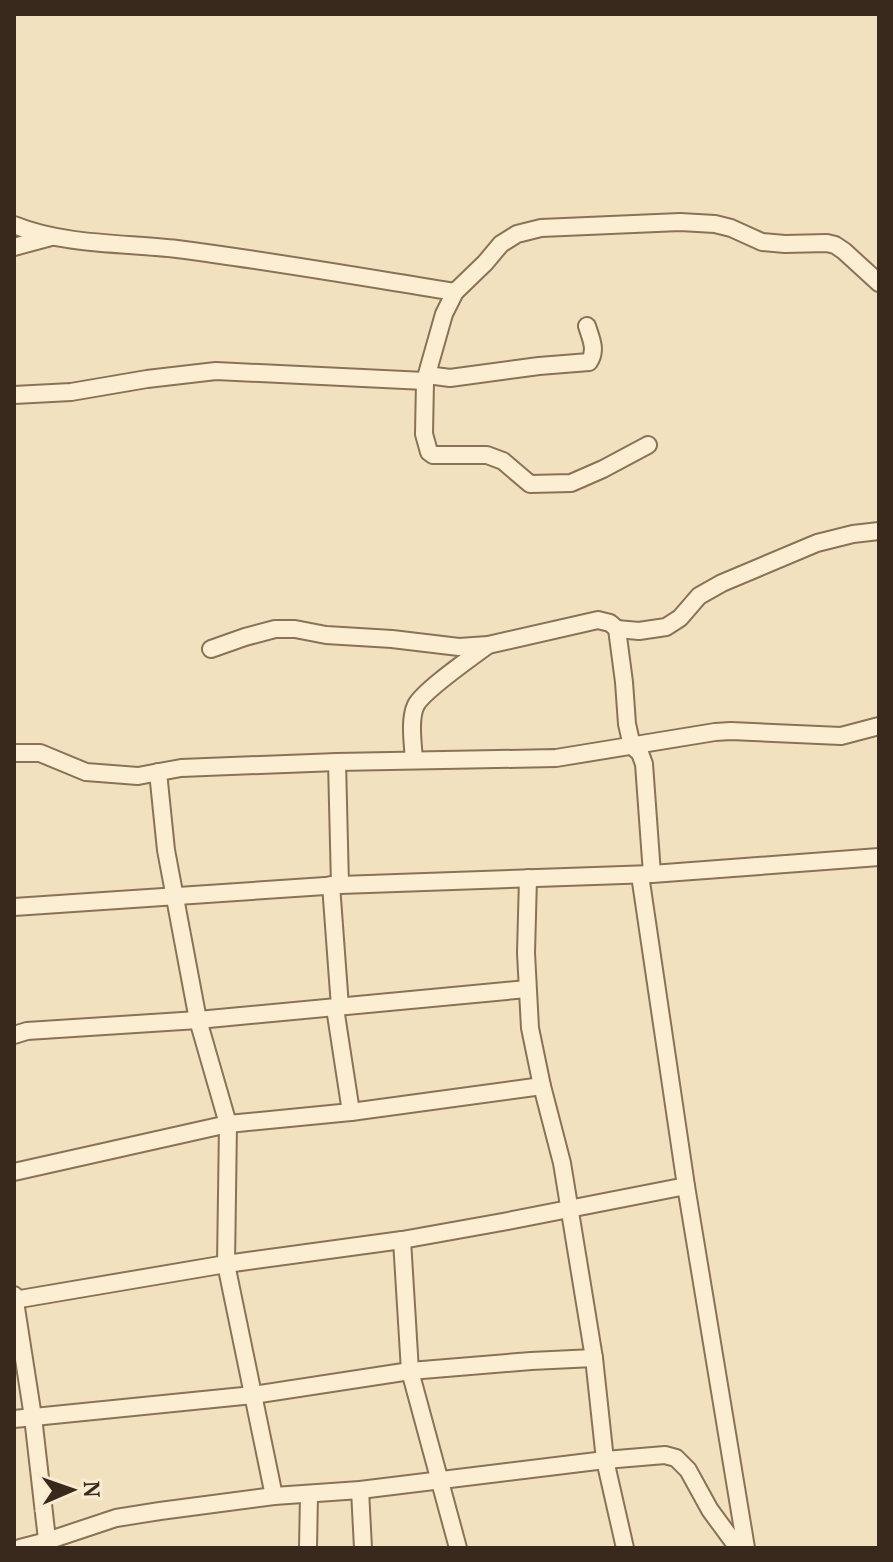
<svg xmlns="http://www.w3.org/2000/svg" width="893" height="1562" font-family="'PT Serif',serif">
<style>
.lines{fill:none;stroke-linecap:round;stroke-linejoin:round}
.minor-casing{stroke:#8b7156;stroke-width:20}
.minor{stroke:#fbeed3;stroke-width:16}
</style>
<rect width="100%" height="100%" fill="#f1e1bf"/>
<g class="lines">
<defs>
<g id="minor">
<path d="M 14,225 C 63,245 124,243 177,249 C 270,261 362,277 455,292"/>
<path d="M 14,247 L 51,237"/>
<path d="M 427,375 L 450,378 L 539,366 L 589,362 C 597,350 591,339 587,326"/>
<path d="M 14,395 L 71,392 L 147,379 L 216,371 L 425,381"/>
<path d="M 648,445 L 603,469 L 571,483 L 530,484 L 503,461 L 487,455 L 433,455 L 429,452 L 424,434 L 425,381 L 444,314 L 455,292 L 485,263 L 501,244 L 517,234 L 541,228 L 680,222 L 715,224 L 731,228 L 762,242 L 785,244 L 827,243 L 835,245 L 844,251 L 879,283"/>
<path d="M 617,629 L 639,631 L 666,627 L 680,618 L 699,596 L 722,583 L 817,543 L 853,534 L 879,531"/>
<path d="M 211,649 L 245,637 L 275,629 L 295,629 L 326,635 L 392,639 L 459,647 L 488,645 L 598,620 L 610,623 L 617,629 L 624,682 L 627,724 L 632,746 L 640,753 L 644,764 L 652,874"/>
<path d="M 14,753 L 40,753 L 86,772 L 138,776 L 181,768 L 337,762 L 556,758 L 715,732 L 731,731 L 841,736 L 879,726"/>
<path d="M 414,760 C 413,744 409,719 416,705 C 424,690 472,657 488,645"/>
<path d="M 337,762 L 340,885"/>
<path d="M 158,772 L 166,850 L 198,1020 L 228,1124 L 226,1264 L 274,1496"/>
<path d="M 640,875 L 686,1186 L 746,1548"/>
<path d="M 528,878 L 526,953 L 530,1028 L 542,1086 L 562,1163 L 594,1358 L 605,1460 L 625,1548"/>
<path d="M 331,885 L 340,1007"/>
<path d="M 14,907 L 340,885 L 652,874 L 879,857"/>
<path d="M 335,1008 L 351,1112"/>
<path d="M 14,1035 L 27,1031 L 198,1020 L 527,989"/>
<path d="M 14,1172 L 228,1124 L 351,1112 L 542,1086"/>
<path d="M 402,1240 L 410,1371 L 458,1548"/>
<path d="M 14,1295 L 33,1417 L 48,1548"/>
<path d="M 14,1300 L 226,1264 L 402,1240 L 508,1221 L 686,1186"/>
<path d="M 14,1419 L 253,1395 L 410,1371 L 531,1361 L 594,1358"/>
<path d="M 360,1490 L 363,1548"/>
<path d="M 20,1548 L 47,1541 L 116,1518 L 160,1511 L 274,1496 L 360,1490 L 605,1460 L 665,1455 L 676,1458 L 688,1470 L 710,1510 L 738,1548"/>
<path d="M 308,1548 L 309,1495"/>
</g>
</defs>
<use href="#minor" class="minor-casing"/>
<use href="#minor" class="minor"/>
</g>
<rect width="893" height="1562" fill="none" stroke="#39291c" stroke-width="32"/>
<g transform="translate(72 1490) rotate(88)" stroke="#f8ebcf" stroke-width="6" paint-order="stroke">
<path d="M0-6L14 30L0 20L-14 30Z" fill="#39291c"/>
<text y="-12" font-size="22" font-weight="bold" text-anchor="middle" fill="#39291c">N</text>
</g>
</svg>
